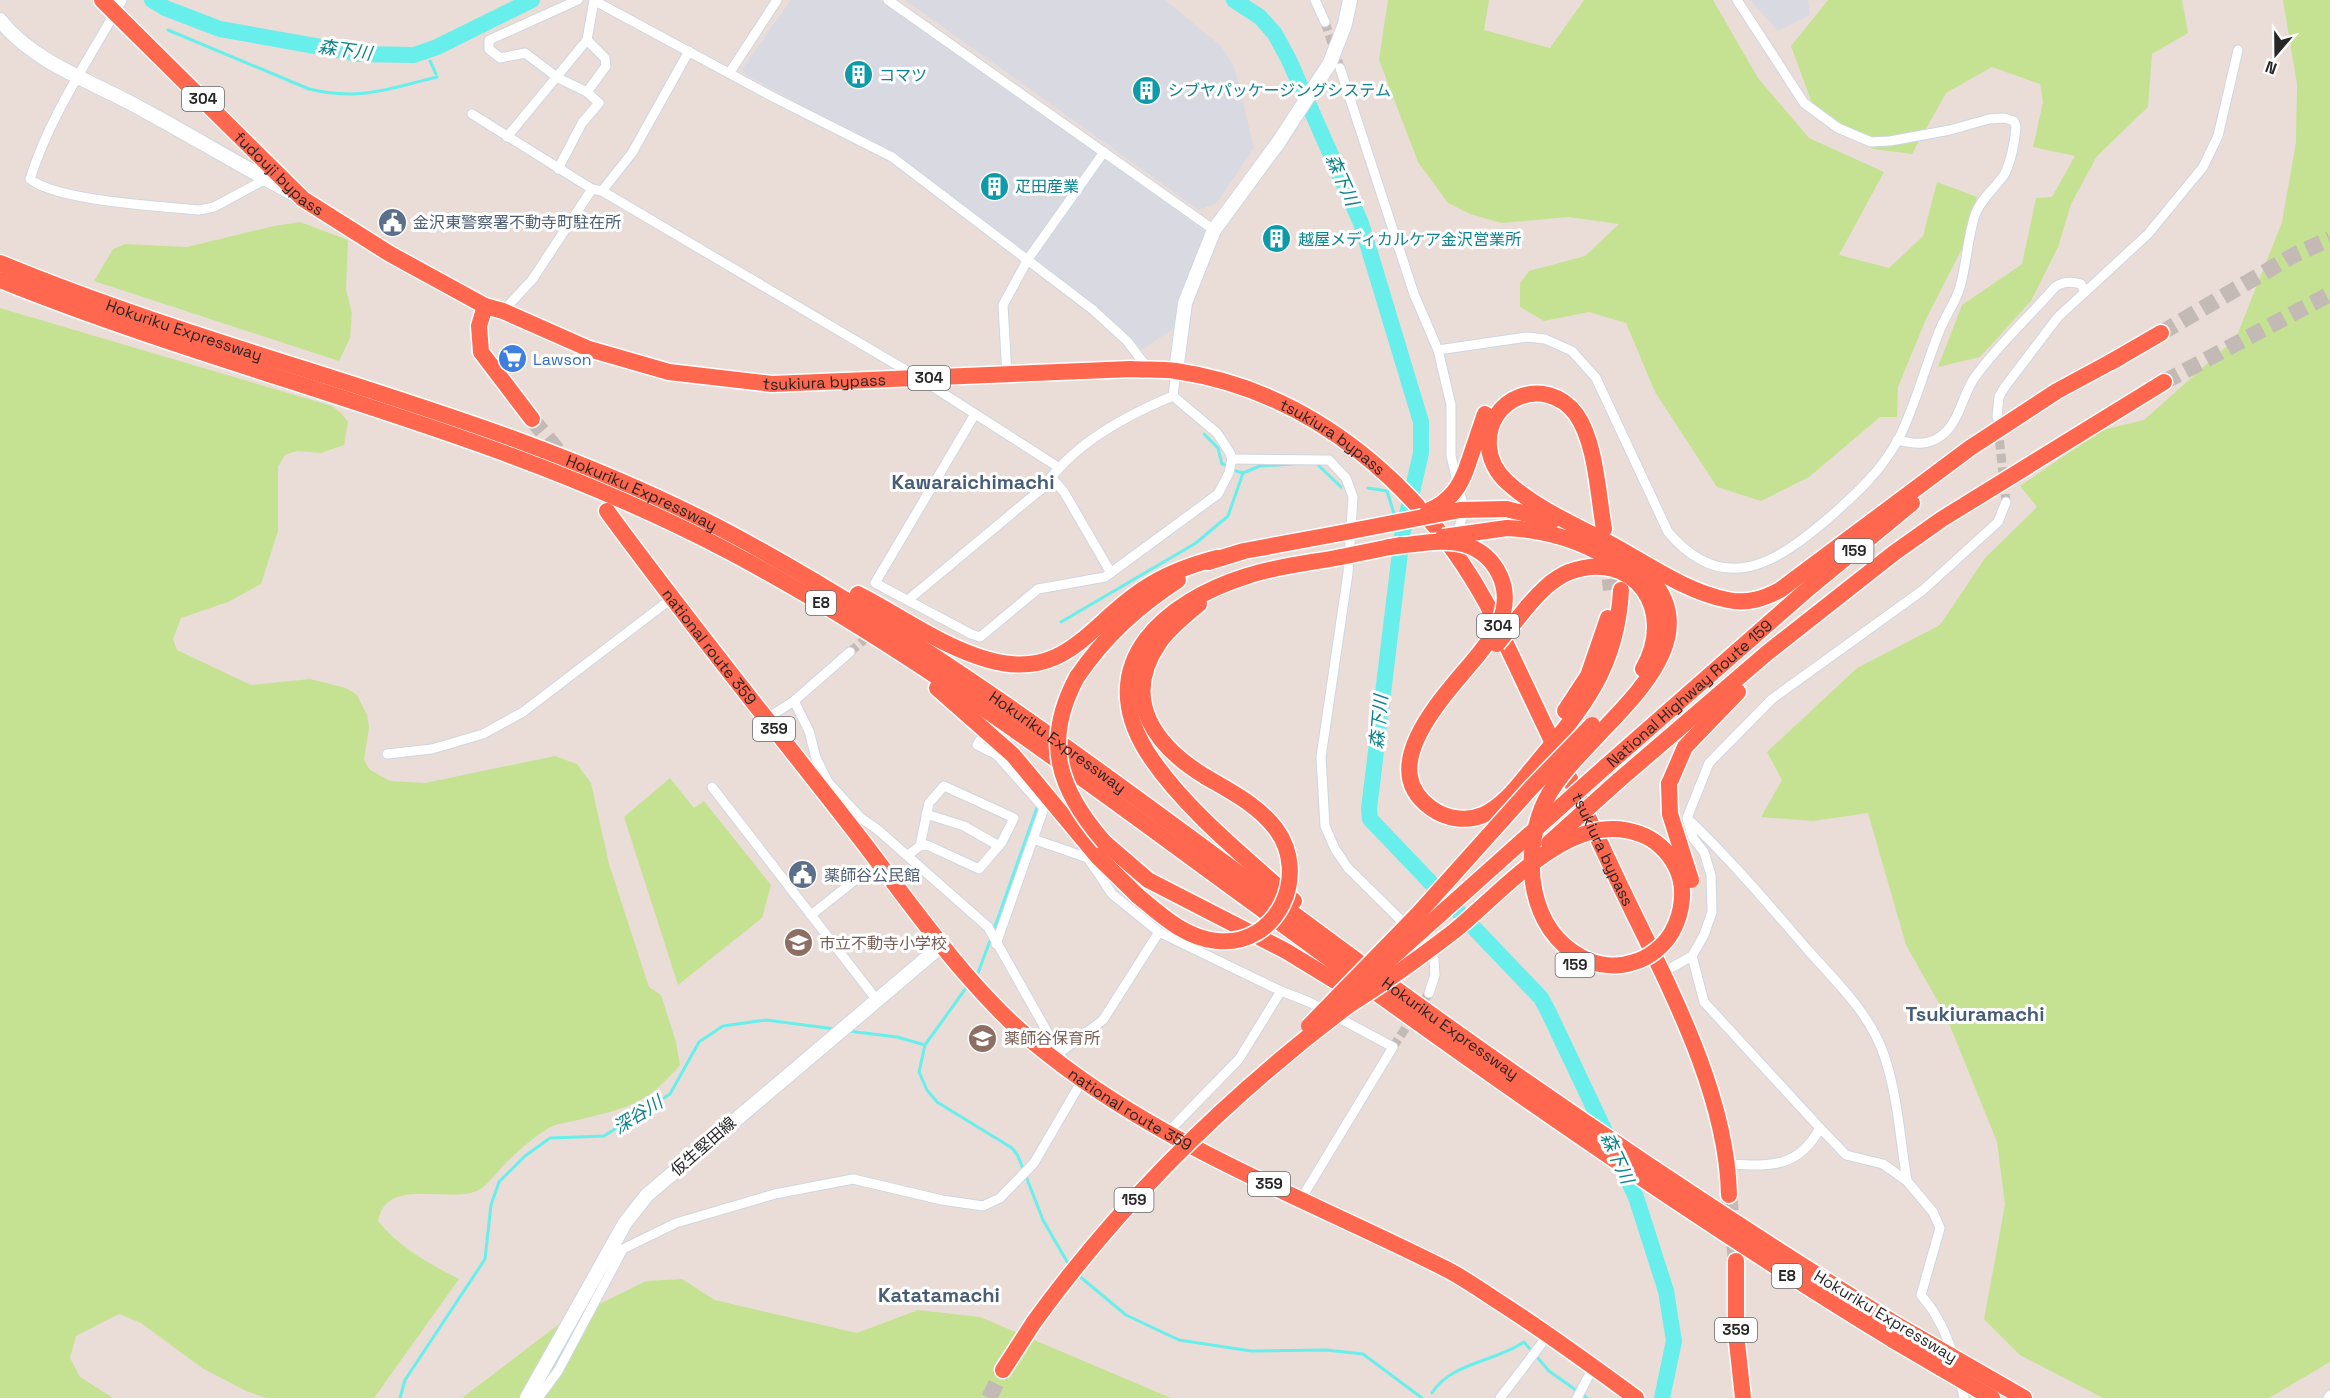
<svg xmlns="http://www.w3.org/2000/svg" width="2330" height="1398" font-family="'Space Grotesk','Noto Sans JP',sans-serif">
<style>
.industrial{fill:#d9d9e2}
.green{fill:#c5e293}
.lines{fill:none;stroke-linecap:round;stroke-linejoin:round}
.stream{stroke:#68eeeb;stroke-width:3}
.river{stroke:#68eeeb;stroke-width:16}
.street-tunnel{stroke:#c3b9b5;stroke-width:9;stroke-dasharray:9 4.5;stroke-linecap:butt}
.highway-tunnel{stroke:#c3b9b5;stroke-width:16;stroke-dasharray:16 8;stroke-linecap:butt}
.street-casing{stroke:#cdd6e1;stroke-width:11}
.secondary-casing{stroke:#cdd6e1;stroke-width:16}
.highway-casing{stroke:#fff;stroke-width:19}
.street{stroke:#fff;stroke-width:9}
.secondary{stroke:#fff;stroke-width:14}
.highway{stroke:#ff674e;stroke-width:16}
.highway-bridge-casing{stroke:#fff;stroke-width:19;stroke-linecap:butt}
.highway-bridge{stroke:#ff674e;stroke-width:16}
.labels{text-anchor:middle;stroke-width:6;stroke-linejoin:round;paint-order:stroke}
.shield{fill:#fff;stroke:#686868;stroke-width:1.5}
.shield-label{font-size:15px;font-weight:bold;fill:#272727}
.culture-label{font-size:16px;fill:#0d838f;stroke:#fff;text-anchor:start}
.street-label{font-size:16px;fill:#272727;stroke:#fff}
.service-label{font-size:16px;fill:#4e5e75;stroke:#fff;text-anchor:start}
.shop-label{font-size:16px;fill:#366cbe;stroke:#fff;text-anchor:start}
.education-label{font-size:16px;fill:#785e54;stroke:#fff;text-anchor:start}
.water-label{font-size:18px;font-style:italic;fill:#0c8289;stroke:#fff}
.quarter-label{font-size:20px;font-weight:bold;fill:#485e77;stroke:#fff}
</style>
<rect width="100%" height="100%" fill="#eaddd8"/>
<g class="industrial">
<path d="M 791,0 L 880,0 L 1113,163 L 1207,233 L 1182,289 L 1173,329 L 1143,349 L 1002,234 L 901,159 L 744,74 L 742,69 Z"/>
<path d="M 905,0 L 1165,0 L 1220,45 L 1234,66 L 1254,148 L 1217,203 L 1199,210 Z"/>
<path d="M 1750,0 L 1808,0 L 1810,15 L 1778,31 Z"/>
</g>
<g class="green">
<path d="M 1388,0 L 1489,0 L 1484,30 L 1550,48 L 1584,0 L 1713,0 L 1758,78 L 1809,138 L 1884,172 L 1839,255 L 1889,268 L 1923,236 L 1937,182 L 1977,197 L 1965,243 L 1926,319 L 1898,387 L 1897,417 L 1880,417 L 1809,477 L 1761,501 L 1717,487 L 1655,392 L 1626,323 L 1589,312 L 1544,321 L 1520,307 L 1520,283 L 1529,271 L 1585,256 L 1619,224 L 1568,217 L 1502,223 L 1470,214 L 1448,203 L 1418,162 L 1379,60 Z"/>
<path d="M 1828,0 L 2182,0 L 2188,33 L 2152,54 L 2148,107 L 2097,156 L 2071,204 L 2058,247 L 2031,301 L 1980,357 L 1938,367 L 1962,305 L 2022,264 L 2036,198 L 2052,197 L 2075,156 L 2033,147 L 2043,102 L 2040,84 L 1992,67 L 1946,93 L 1912,154 L 1873,149 L 1817,117 L 1791,46 Z"/>
<path d="M 2283,0 L 2330,0 L 2330,1362 L 2269,1398 L 2103,1398 L 2020,1355 L 1984,1319 L 2005,1205 L 1997,1142 L 1946,1016 L 1906,945 L 1868,813 L 1813,821 L 1761,817 L 1782,780 L 1767,752 L 1857,668 L 1940,625 L 1985,558 L 2037,507 L 2020,486 L 2102,430 L 2144,420 L 2236,338 L 2282,222 L 2296,142 L 2297,84 Z"/>
<path d="M 300,222 L 348,240 L 346,290 L 352,313 L 350,338 L 339,361 L 94,281 L 113,249 L 125,244 L 187,247 L 274,226 Z"/>
<path d="M 0,308 L 332,406 L 341,413 L 348,422 L 344,445 L 321,453 L 297,451 L 285,455 L 278,467 L 278,531 L 261,584 L 228,602 L 181,618 L 173,639 L 177,650 L 251,685 L 310,679 L 346,688 L 357,695 L 367,715 L 369,727 L 364,760 L 370,770 L 390,781 L 425,783 L 555,756 L 577,764 L 591,783 L 609,864 L 649,987 L 661,995 L 676,1042 L 680,1065 C 646,1104 631,1107 582,1119 C 571,1122 556,1123 547,1129 C 535,1137 521,1148 511,1158 C 500,1167 488,1188 474,1192 C 445,1202 386,1177 378,1221 C 400,1248 428,1263 459,1279 L 374,1398 L 267,1398 L 246,1391 L 202,1368 L 141,1323 L 119,1314 L 76,1336 L 70,1358 L 80,1377 L 113,1398 L 0,1398 Z"/>
<path d="M 670,778 L 694,808 L 704,801 L 771,885 L 762,918 L 678,985 L 624,817 Z"/>
<path d="M 682,1279 L 715,1300 L 857,1333 L 918,1310 L 980,1317 L 1171,1398 L 462,1398 L 559,1324 L 646,1281 Z"/>
</g>
<g class="lines">
<g class="stream">
<path d="M 168,30 L 309,89 C 361,101 387,89 437,77"/>
<path d="M 430,61 L 436,74"/>
<path d="M 1204,434 L 1218,448 L 1222,464 L 1225,465"/>
<path d="M 1316,463 L 1341,487"/>
<path d="M 1236,471 L 1243,473"/>
<path d="M 1368,488 L 1387,491 L 1395,517"/>
<path d="M 1061,622 L 1196,543 L 1228,516 L 1243,473 L 1260,466 L 1294,464"/>
<path d="M 993,932 L 1038,805"/>
<path d="M 978,973 L 991,938"/>
<path d="M 966,988 L 925,1045 L 919,1072 L 927,1090 L 937,1102 L 1012,1148 L 1018,1156 L 1043,1220 L 1069,1265"/>
<path d="M 848,1031 L 897,1037 L 925,1045"/>
<path d="M 1078,1275 L 1126,1315 L 1179,1340 L 1251,1351 L 1326,1350 L 1363,1354 L 1422,1398"/>
<path d="M 1432,1393 C 1450,1363 1497,1361 1524,1342 L 1549,1371 L 1587,1398"/>
<path d="M 400,1398 L 405,1380 L 485,1259 L 491,1205 L 499,1182 L 525,1156 L 550,1138 L 604,1136 L 670,1094 L 699,1042 L 723,1026 L 766,1020 L 835,1029"/>
</g>
<g class="river">
<path d="M 152,0 L 165,8 L 220,29 L 360,54 L 414,55 L 437,47 L 532,0"/>
<path d="M 1234,0 L 1260,17 L 1275,34 L 1289,60 L 1361,223 L 1421,422 L 1421,453 L 1402,536 L 1369,809 L 1370,819 L 1541,998 L 1549,1013 L 1636,1197 L 1666,1291 L 1674,1341 L 1662,1398"/>
</g>
<g class="street-tunnel">
<path d="M 1325,22 L 1340,68"/>
<path d="M 1998,427 L 2006,502"/>
<path d="M 850,652 L 873,632"/>
<path d="M 1393,1047 L 1429,993"/>
</g>
<g class="highway-tunnel">
<path d="M 2161,333 L 2294,255 L 2330,239"/>
<path d="M 2164,382 L 2330,294"/>
<path d="M 532,419 L 567,462"/>
<path d="M 1607,555 L 1611,590"/>
<path d="M 1729,1195 L 1736,1261"/>
<path d="M 989,1398 L 1003,1370"/>
</g>
<defs>
<g id="street">
<path d="M 122,0 C 90,58 50,115 30,179 C 57,201 160,206 199,210 L 214,207 L 266,179"/>
<path d="M 888,0 L 1214,230"/>
<path d="M 1315,0 L 1325,22"/>
<path d="M 595,1 L 773,97 L 892,157 L 1092,309 L 1127,341 L 1149,370"/>
<path d="M 587,40 L 605,58 L 606,66 L 587,92"/>
<path d="M 1340,68 L 1414,294 L 1438,350 L 1451,405 L 1451,456 L 1464,509 L 1459,528 L 1453,534"/>
<path d="M 730,72 L 777,0"/>
<path d="M 472,114 L 592,189"/>
<path d="M 507,137 L 587,40 L 594,0"/>
<path d="M 558,169 L 582,123 L 599,103 L 587,92 L 558,78 L 525,53 L 500,58 L 489,49 L 489,40 L 578,0"/>
<path d="M 602,191 L 632,153 L 689,51"/>
<path d="M 503,311 L 532,280 L 592,189 L 602,191 L 919,378 L 1058,467"/>
<path d="M 1438,350 L 1527,337 L 1545,339 L 1572,351 L 1596,378 L 1668,532 C 1724,598 1777,563 1831,516 C 1857,493 1882,470 1899,438 C 1916,404 1925,367 1939,332 C 1945,316 1956,302 1960,287 C 1967,263 1967,239 1975,215 C 1980,200 1995,188 2004,175 C 2011,162 2015,141 2016,127 L 2014,121 L 2004,118 L 1989,119 L 1950,130 L 1890,141 L 1871,142 L 1838,128 L 1804,103 L 1737,0"/>
<path d="M 1007,375 L 1003,305 L 1028,259 L 1104,152"/>
<path d="M 1173,396 L 1176,371"/>
<path d="M 975,414 L 875,583 L 971,634 L 980,637 L 1038,589 L 1105,577 L 1218,494 L 1229,473 L 1232,459 L 1230,453 L 1217,433 L 1173,396"/>
<path d="M 1997,417 L 1999,397 L 2004,388 L 2058,317 L 2148,234 L 2203,167 L 2218,136 L 2238,50"/>
<path d="M 1897,440 C 1913,444 1928,446 1941,436 C 1960,422 1962,395 1975,377 C 1998,345 2029,317 2055,287 C 2063,281 2071,281 2081,284 L 2085,292"/>
<path d="M 1232,459 L 1329,460 L 1346,478 L 1353,497 L 1348,573 L 1321,757 L 1325,826 L 1335,849 L 1348,868 L 1424,943 L 1434,960 L 1435,975 L 1429,993"/>
<path d="M 1051,477 L 1064,492 L 1111,573"/>
<path d="M 908,600 L 1046,485 C 1074,443 1127,415 1173,396"/>
<path d="M 794,701 L 809,731 L 816,758 L 828,782 L 861,818"/>
<path d="M 766,719 L 794,701 L 850,652"/>
<path d="M 980,740 L 977,745 L 997,755 L 1044,808 L 996,944"/>
<path d="M 387,754 L 432,749 L 483,734 L 523,712 L 671,599"/>
<path d="M 712,787 L 876,999"/>
<path d="M 926,814 L 964,826 L 999,846"/>
<path d="M 1689,820 C 1731,860 1769,905 1807,949 C 1835,981 1870,1013 1884,1055 C 1898,1096 1900,1139 1907,1181"/>
<path d="M 847,821 L 861,818 L 878,830 L 988,927 L 1062,1058"/>
<path d="M 1033,839 L 1088,858 L 1112,894 L 1159,932 L 1281,991 L 1309,1002 L 1393,1047 L 1301,1199"/>
<path d="M 908,855 L 920,846 L 929,803 L 944,786 L 1014,818 L 1002,842 L 979,869 L 927,845 L 920,846"/>
<path d="M 811,915 L 878,862"/>
<path d="M 1692,956 L 1704,1002 L 1820,1128 L 1846,1155 L 1883,1164 L 1907,1181 L 1933,1212 L 1940,1228 L 1921,1295 C 1938,1315 1946,1333 1954,1358"/>
<path d="M 1662,973 L 1692,956 L 1704,935 L 1712,912 L 1711,875 L 1704,852 L 1693,838 L 1687,818 L 1709,763 L 1772,699 L 1923,590 L 1998,522 L 2006,502"/>
<path d="M 1058,1054 L 1103,1020 L 1159,932"/>
<path d="M 1167,1133 L 1239,1059 L 1281,991"/>
<path d="M 1728,1164 C 1770,1166 1798,1169 1820,1128"/>
<path d="M 1960,1380 L 1964,1398"/>
<path d="M 538,1398 L 558,1371 L 623,1249 L 676,1223 L 775,1194 L 853,1179 L 942,1200 L 983,1206 L 1000,1198 L 1034,1163 L 1083,1079 L 1081,1077"/>
<path d="M 1500,1398 L 1549,1334"/>
<path d="M 1577,1398 L 1593,1368"/>
<path d="M 2328,1398 L 2330,1395"/>
</g>
<g id="secondary">
<path d="M 0,20 C 34,63 91,81 138,107 C 190,135 241,166 294,194"/>
<path d="M 1176,371 L 1185,303 L 1214,230 L 1278,143 L 1330,63 L 1345,24 L 1350,0"/>
<path d="M 527,1398 L 625,1223 L 647,1195 L 941,946"/>
</g>
<g id="highway">
<path id="s1" d="M 102,0 L 303,199 L 390,254 L 485,306 L 503,311 L 589,349 L 669,372 L 772,384 L 1131,369 C 1146,370 1161,369 1176,371 C 1313,391 1424,488 1488,606 C 1531,697 1575,789 1618,881 C 1663,976 1727,1089 1729,1195"/>
<path id="s2" d="M 0,263 C 241,363 501,411 733,535 C 957,656 1155,813 1360,963 C 1535,1091 1714,1212 1899,1326"/>
<path d="M 0,280 C 243,378 496,428 730,552 C 922,654 1092,786 1267,913 C 1471,1063 1677,1208 1893,1340"/>
<path d="M 485,306 L 479,326 L 481,352 L 532,419"/>
<path d="M 2111,362 L 2161,333"/>
<path d="M 1468,464 L 1485,414"/>
<path d="M 1506,509 L 1553,520"/>
<path id="s3" d="M 607,511 C 685,618 768,720 849,824 C 912,904 968,992 1049,1055 C 1168,1149 1312,1201 1446,1269 C 1464,1278 1482,1291 1499,1302 C 1546,1332 1591,1365 1636,1398"/>
<path d="M 1507,528 C 1549,530 1589,543 1622,567"/>
<path d="M 1604,529 C 1598,495 1596,442 1576,414 C 1546,374 1485,397 1489,447 C 1490,460 1497,473 1507,482 C 1535,508 1575,525 1609,543 C 1646,563 1686,592 1728,600 C 1747,604 1763,599 1780,590 L 1970,448 L 2057,391 L 2120,357"/>
<path d="M 1208,562 L 1244,551 L 1336,534"/>
<path d="M 858,594 C 901,616 942,647 989,660 C 1065,681 1088,626 1142,590 C 1165,574 1190,565 1217,558"/>
<path d="M 1199,604 C 1185,616 1169,628 1159,643 C 1120,700 1156,747 1206,777"/>
<path d="M 1527,607 C 1539,593 1552,579 1569,572 C 1634,548 1677,610 1643,669"/>
<path d="M 1478,655 C 1449,691 1372,766 1431,808 C 1446,819 1466,822 1483,815 C 1505,805 1520,783 1535,765 C 1583,708 1617,668 1621,590"/>
<path d="M 1077,677 C 1105,636 1137,607 1178,580"/>
<path d="M 937,688 L 1013,755 L 1097,856 L 1138,896"/>
<path d="M 1565,711 L 1588,676 L 1608,618"/>
<path d="M 1600,733 C 1645,686 1709,623 1635,564"/>
<path id="s4" d="M 1605,767 L 1809,588 L 1912,503"/>
<path d="M 1618,781 L 1767,653 L 1894,553 L 1942,519 L 2164,382"/>
<path d="M 1669,784 L 1685,747 L 1738,692"/>
<path d="M 1104,842 L 1148,880 L 1286,951 L 1358,995"/>
<path d="M 1294,901 C 1245,857 1183,808 1147,752 C 1091,662 1167,601 1247,576 C 1277,566 1310,563 1341,557"/>
<path d="M 1736,1261 L 1736,1333 L 1743,1398"/>
<path d="M 1003,1370 L 1034,1322"/>
<path d="M 2005,1387 L 2024,1398"/>
</g>
</defs>
<use href="#street" class="street-casing"/>
<use href="#secondary" class="secondary-casing"/>
<use href="#highway" class="highway-casing"/>
<use href="#street" class="street"/>
<use href="#secondary" class="secondary"/>
<use href="#highway" class="highway"/>
<defs>
<g id="highway-bridge">
<path d="M 1428,511 C 1450,502 1461,486 1468,464"/>
<path d="M 1336,534 L 1460,510 L 1506,509"/>
<path d="M 1443,537 L 1507,528"/>
<path d="M 1389,547 C 1412,545 1436,539 1458,543 C 1493,550 1512,583 1502,616 C 1498,631 1487,643 1478,655"/>
<path d="M 1341,557 L 1400,545"/>
<path d="M 1497,644 L 1527,607"/>
<path d="M 1077,677 C 1042,742 1058,789 1104,842"/>
<path d="M 1669,784 L 1670,814 L 1691,880"/>
<path d="M 1549,843 L 1618,781"/>
<path d="M 1138,896 C 1161,915 1185,938 1217,941 C 1278,947 1310,875 1276,829 C 1258,805 1230,791 1206,777"/>
<path d="M 1351,994 L 1605,767"/>
<path d="M 1349,1005 C 1385,983 1419,958 1453,932 C 1502,893 1571,807 1640,834 C 1655,839 1669,852 1676,867 C 1686,887 1683,912 1672,932 C 1664,946 1649,958 1634,962 C 1617,968 1597,966 1581,957 C 1529,929 1522,859 1542,808 C 1554,779 1579,756 1600,733"/>
<path d="M 1309,1026 L 1418,914 L 1531,788 L 1592,725"/>
<path d="M 1034,1322 C 1123,1199 1235,1090 1357,999"/>
<path d="M 1899,1326 L 2005,1387"/>
<path d="M 1893,1340 L 1992,1398"/>
</g>
</defs>
<use href="#highway-bridge" class="highway-bridge-casing"/>
<use href="#highway-bridge" class="highway-bridge"/>
</g>
<defs>
<symbol id="building-disc" viewBox="-11 -11 22 22"><circle r="9.5" fill="#0f9aa8" stroke="#fff"/><path d="M-4-6H4V6H1V3H-1V6H-4ZM-2.5-4.3h1.7v1.8h-1.7ZM.8-4.3h1.7v1.8H.8ZM-2.5-1h1.7V.8h-1.7ZM.8-1h1.7V.8H.8Z" fill="#fff"/></symbol>
<symbol id="civic-disc" viewBox="-11 -11 22 22"><circle r="9.5" fill="#5c6f8a" stroke="#fff"/><path d="M-.6-6.5H3V-4.5H.6V-3L4-1V1h2V6H-6V1h2V-1L-.6-3ZM-1.2 2.5V6h2.4V2.5Z" fill="#fff"/></symbol>
<symbol id="supermarket-disc" viewBox="-11 -11 22 22"><circle r="9.5" fill="#3f7fe0" stroke="#fff"/><path d="M-6-5.5h2.5l.6 2H6L4.5 2H-2.5L-4.4-4H-6ZM-1.5 3.2a1.3 1.3 0 1 0 .1 0ZM3 3.2a1.3 1.3 0 1 0 .1 0Z" fill="#fff"/></symbol>
<symbol id="school-disc" viewBox="-11 -11 22 22"><circle r="9.5" fill="#8d6e63" stroke="#fff"/><path d="M0-5L7-2L0 1L-7-2ZM-4 1L0 2.5L4 1V4Q0 6-4 4Z" fill="#fff"/></symbol>
</defs>
<g fill-rule="evenodd">
<use href="#building-disc" x="842" y="58" width="33" height="33"/>
<use href="#building-disc" x="1130" y="74" width="33" height="33"/>
<use href="#building-disc" x="978" y="170" width="33" height="33"/>
<use href="#civic-disc" x="376" y="206" width="33" height="33"/>
<use href="#building-disc" x="1260" y="222" width="33" height="33"/>
<use href="#supermarket-disc" x="496" y="342" width="33" height="33"/>
<use href="#civic-disc" x="786" y="858" width="33" height="33"/>
<use href="#school-disc" x="782" y="926" width="33" height="33"/>
<use href="#school-disc" x="966" y="1022" width="33" height="33"/>
</g>
<g class="labels">
<g class="shield">
<rect x="182" y="87" width="42" height="24" rx="4.5"/>
<rect x="908" y="366" width="42" height="24" rx="4.5"/>
<rect x="1834.5" y="539" width="39" height="24" rx="4.5"/>
<rect x="806" y="591" width="30" height="24" rx="4.5"/>
<rect x="1477" y="614" width="42" height="24" rx="4.5"/>
<rect x="753" y="717" width="42" height="24" rx="4.5"/>
<rect x="1555.5" y="953" width="39" height="24" rx="4.5"/>
<rect x="1248" y="1172" width="42" height="24" rx="4.5"/>
<rect x="1114.5" y="1188" width="39" height="24" rx="4.5"/>
<rect x="1772" y="1264" width="30" height="24" rx="4.5"/>
<rect x="1715" y="1318" width="42" height="24" rx="4.5"/>
</g>
<g class="shield-label">
<text x="203" y="104">304</text>
<text x="929" y="383">304</text>
<text x="1854" y="556">159</text>
<text x="821" y="608">E8</text>
<text x="1498" y="631">304</text>
<text x="774" y="734">359</text>
<text x="1575" y="970">159</text>
<text x="1269" y="1189">359</text>
<text x="1134" y="1205">159</text>
<text x="1787" y="1281">E8</text>
<text x="1736" y="1335">359</text>
</g>
<g class="culture-label">
<text x="879" y="81">コマツ</text>
<text x="1168" y="96">シブヤパッケージングシステム</text>
<text x="1015" y="192">疋田産業</text>
<text x="1298" y="245">越屋メディカルケア金沢営業所</text>
</g>
<g class="street-label">
<text dy="6" stroke="none"><textPath href="#s1" startOffset="248">fudouji bypass</textPath></text>
<text dy="6" stroke="none"><textPath href="#s2" startOffset="196">Hokuriku Expressway</textPath></text>
<text dy="6" stroke="none"><textPath href="#s1" startOffset="846">tsukiura bypass</textPath></text>
<text dy="6" stroke="none"><textPath href="#s1" startOffset="1370">tsukiura bypass</textPath></text>
<text dy="6" stroke="none"><textPath href="#s2" startOffset="682">Hokuriku Expressway</textPath></text>
<text dy="6" stroke="none"><textPath href="#s3" startOffset="170">national route 359</textPath></text>
<text dy="6" stroke="none"><textPath href="#s4" startOffset="112">National Highway Route 159</textPath></text>
<text dy="6" stroke="none"><textPath href="#s2" startOffset="1168">Hokuriku Expressway</textPath></text>
<text dy="6" stroke="none"><textPath href="#s1" startOffset="1872">tsukiura bypass</textPath></text>
<text dy="6" stroke="none"><textPath href="#s2" startOffset="1654">Hokuriku Expressway</textPath></text>
<text dy="6" stroke="none"><textPath href="#s3" startOffset="800">national route 359</textPath></text>
<text transform="translate(703 1146) rotate(-41)" y="6">仮生堅田線</text>
<text transform="translate(1886 1316) rotate(31)" y="6">Hokuriku Expressway</text>
</g>
<g class="service-label">
<text x="413" y="228">金沢東警察署不動寺町駐在所</text>
<text x="824" y="881">薬師谷公民館</text>
</g>
<g class="shop-label">
<text x="533" y="365">Lawson</text>
</g>
<g class="education-label">
<text x="819" y="949">市立不動寺小学校</text>
<text x="1004" y="1044">薬師谷保育所</text>
</g>
<g class="water-label">
<text transform="translate(345 50) rotate(8)" y="6">森下川</text>
<text transform="translate(1342 180) rotate(66)" y="6">森下川</text>
<text transform="translate(1379 722) rotate(-85)" y="6">森下川</text>
<text transform="translate(638 1115) rotate(-32)" y="6">深谷川</text>
<text transform="translate(1617 1158) rotate(65)" y="6">森下川</text>
</g>
<g class="quarter-label">
<text x="973" y="489">Kawaraichimachi</text>
<text x="1975" y="1021">Tsukiuramachi</text>
<text x="939" y="1302">Katatamachi</text>
</g>
</g>
<g transform="translate(2276 54) rotate(200)" stroke="#ffffff" stroke-width="4.5" paint-order="stroke">
<path d="M0-4.5L10 22L0 15L-10 22Z" fill="#272727"/>
<text y="-9" font-size="16" font-weight="bold" text-anchor="middle" fill="#272727">N</text>
</g>
</svg>
